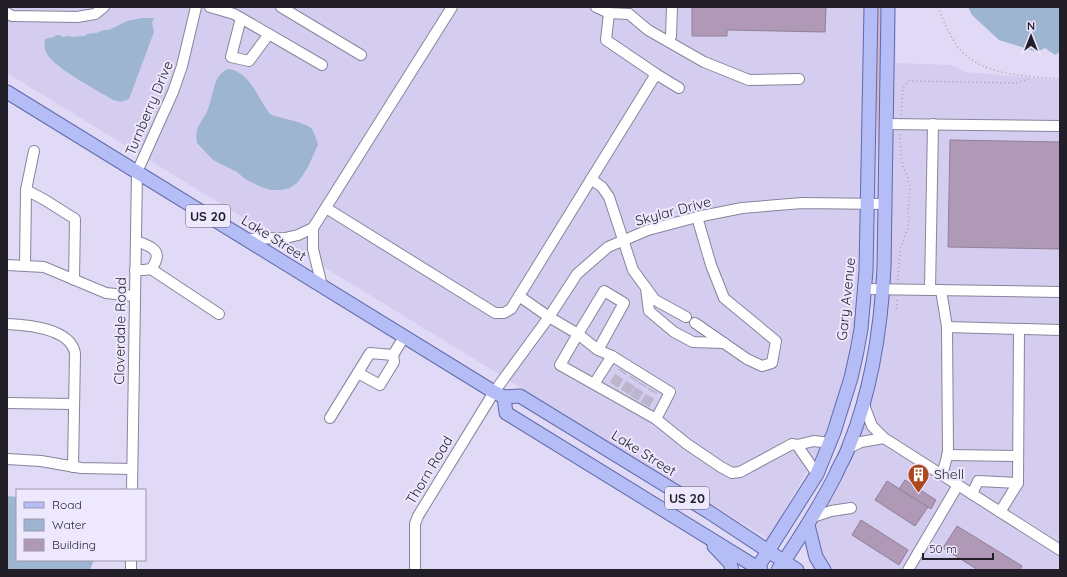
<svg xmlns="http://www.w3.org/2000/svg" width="1067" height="577" font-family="Quicksand,sans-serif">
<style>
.built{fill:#d5cdef}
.green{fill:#d5b6cb}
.water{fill:#9eb5d2}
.building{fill:#af99b6;stroke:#908096}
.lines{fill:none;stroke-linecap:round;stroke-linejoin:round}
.minor-tunnel{stroke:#bbb5cd;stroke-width:10;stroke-dasharray:10 5;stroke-linecap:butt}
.minor-casing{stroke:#89839c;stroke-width:12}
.major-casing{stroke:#6069aa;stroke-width:15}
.path{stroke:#a59fb6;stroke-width:1.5;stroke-dasharray:1 3;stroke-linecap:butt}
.minor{stroke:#fff;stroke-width:10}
.major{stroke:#b4bdf5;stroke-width:13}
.labels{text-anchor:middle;stroke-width:4;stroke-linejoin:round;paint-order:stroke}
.shield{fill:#eee8ff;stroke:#5f5b69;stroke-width:1}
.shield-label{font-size:13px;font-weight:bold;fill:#221f29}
.street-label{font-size:14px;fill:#221f29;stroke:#eee8ff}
.poi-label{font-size:14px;fill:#221f29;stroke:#eee8ff;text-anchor:start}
</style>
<rect width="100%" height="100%" fill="#e1daf6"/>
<path class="built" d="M 7,7 L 896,7 L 896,63 L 951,65 L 966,72 L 1060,80 L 1060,570 L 816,570 L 813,569 L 807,557 L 808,545 L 817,524 L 851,459 L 861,431 L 871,400 L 879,369 L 886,329 L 887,307 L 857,305 L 845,375 L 821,447 L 768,539 L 7,73 Z"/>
<path class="green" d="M 877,7 L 882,7 L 880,152 L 878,153 L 876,79 Z"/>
<g class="water">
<path d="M 968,7 L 1060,7 L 1060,52 L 1055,55 L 1045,48 L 1037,52 L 999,40 L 972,15 Z"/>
<path d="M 142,18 L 154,18 L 152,23 L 154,32 L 129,99 C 123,102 119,102 113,100 C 95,89 62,72 49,57 C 45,52 44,46 45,39 L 54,37 L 56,35 L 60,35 L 62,37 L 68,36 L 72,37 L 85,36 L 87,34 L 96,33 L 104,30 L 109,30 L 127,21 Z"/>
<path d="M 228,69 C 250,71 258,99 270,114 L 275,116 L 298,122 L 308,126 L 312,129 L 316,138 L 318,145 L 307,169 L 298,182 L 290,188 L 281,190 L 270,190 L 259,186 L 245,179 L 237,172 L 213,160 L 197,143 C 193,125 205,121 209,106 C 214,93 213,75 228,69 Z"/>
<path d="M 7,496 L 17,497 L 17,560 L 94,560 L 90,570 L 7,570 Z"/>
</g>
<g class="building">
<path d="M 692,7 L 826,7 L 825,32 L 727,30 L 727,36 L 692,36 Z"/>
<path d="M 950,140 L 1060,142 L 1060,249 L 948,247 Z"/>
<path d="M 905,480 L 936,500 L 931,509 L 899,489 Z"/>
<path d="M 887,481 L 928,507 L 915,526 L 875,500 Z"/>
<path d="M 861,520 L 908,550 L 899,565 L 852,535 Z"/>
<path d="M 957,526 L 1022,566 L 1020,570 L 978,570 L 943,548 Z"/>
</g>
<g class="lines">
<g class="minor-tunnel">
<path d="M 614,385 L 623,371"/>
<path d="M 625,392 L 634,378"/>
<path d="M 634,398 L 643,384"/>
<path d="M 645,405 L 653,390"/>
</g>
<defs>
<g id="minor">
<path d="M 210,7 L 234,14 L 322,65"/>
<path d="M 281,7 L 361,55"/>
<path d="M 596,7 L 609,13 L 629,14"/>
<path d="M 7,13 L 12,16 L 77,17 L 95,14 L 104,7"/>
<path d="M 629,14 L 648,30 L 704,62 L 749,80 L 799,79"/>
<path d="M 241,18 L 231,57 L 249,61 L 269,34"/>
<path d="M 669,41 L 671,36 L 672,7"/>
<path d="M 656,74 L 679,88"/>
<path d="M 886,124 L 1060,126"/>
<path d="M 591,179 L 602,187 L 609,197 L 633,270 L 655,300 L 686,317"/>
<path d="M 26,190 L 34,151"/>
<path d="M 326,208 L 495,313 L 504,313 L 511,309 L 656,74 L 606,40 L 609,13"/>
<path d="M 313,228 L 313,249 L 322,286"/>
<path d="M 245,239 L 285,238 L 298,235 L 313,228 L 452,7"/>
<path d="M 7,265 L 44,267 L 106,293 L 134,296"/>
<path d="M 25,266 L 26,190 L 45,200 L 75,219 L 74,280"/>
<path d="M 151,269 L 219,314"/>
<path d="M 135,270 L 144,270 L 151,269 C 165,251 151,246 136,241"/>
<path d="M 646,288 L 649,311 L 674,332 L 693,342 L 724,343"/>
<path d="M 865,289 L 1060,292"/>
<path d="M 930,290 L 933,124"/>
<path d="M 941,290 L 947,327 L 948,453 L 942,475"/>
<path d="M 519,296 L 549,317 L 578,334 L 560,365 L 656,419 L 687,444 L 721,467 L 732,473 L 740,472 L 792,444 L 797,445 L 814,441 L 830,443"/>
<path d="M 695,323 L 747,359 L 762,366 L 772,363 L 776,341 L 724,298 L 711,265 L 697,217"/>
<path d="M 7,324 C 28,325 70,328 75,353 L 73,467"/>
<path d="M 947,327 L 1060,330"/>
<path d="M 598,350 L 578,334 L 604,291 L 624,303 L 598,350 L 612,356 L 670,392 L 656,419"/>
<path d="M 358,373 L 380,385 L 394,362 L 393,355"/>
<path d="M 594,384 L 612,356"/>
<path d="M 7,403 L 74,404"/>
<path d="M 864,405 L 872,426 L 884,438 L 1060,550"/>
<path d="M 330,418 L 370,353 L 393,355 L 404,337"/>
<path d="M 797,445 L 817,474"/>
<path d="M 849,448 L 861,442 L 884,438"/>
<path d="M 947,455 L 1018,456"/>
<path d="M 7,459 L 41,461 L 81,468 L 132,469"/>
<path d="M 132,490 L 137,172 L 173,92 L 182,66 L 196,7"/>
<path d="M 972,494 L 978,481 L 1018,483"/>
<path d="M 1000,512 L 1018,483 L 1019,329"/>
<path d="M 813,517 L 831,511 L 851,508"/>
<path d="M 131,570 L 131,560"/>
<path d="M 415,570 L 415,524 L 418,516 L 494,392 L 549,317 L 577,274 L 608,247 L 648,230 L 697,217 L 742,208 L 802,203 L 885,204"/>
<path d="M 908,570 L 958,485"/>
</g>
<g id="major">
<path d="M 7,92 L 494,392 L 504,397 L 520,396 L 709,512 L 797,570"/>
<path d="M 504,397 L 506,413 L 761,570"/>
<path d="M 808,525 L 816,557 L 824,570"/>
<path d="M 714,546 L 730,563 L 732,570"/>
<path d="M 756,570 L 817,474 L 834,432 L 851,378 L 857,351 L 861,329 L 866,271 L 871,7"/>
<path d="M 778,570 C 799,539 819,508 836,474 C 840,464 846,456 849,446 C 872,389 881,329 884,268 L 888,7"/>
</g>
</defs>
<use href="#minor" class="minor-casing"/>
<use href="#major" class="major-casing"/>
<g class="path">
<path d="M 938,7 C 943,20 949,34 957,46 C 980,76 1025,76 1060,79"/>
<path d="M 901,115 L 903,88 L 908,81 L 1017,83 L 1028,79 L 1029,76"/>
<path d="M 898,280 L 900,249 L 908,228 L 909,219 L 908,212 L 910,187 L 908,178 L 903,166 L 901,155 L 900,133"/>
<path d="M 897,309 L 897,300"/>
</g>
<use href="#minor" class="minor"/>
<use href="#major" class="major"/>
</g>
<defs>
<symbol id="building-pin" viewBox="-11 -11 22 30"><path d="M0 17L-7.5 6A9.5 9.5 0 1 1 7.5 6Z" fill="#ae481c" stroke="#eee8ff"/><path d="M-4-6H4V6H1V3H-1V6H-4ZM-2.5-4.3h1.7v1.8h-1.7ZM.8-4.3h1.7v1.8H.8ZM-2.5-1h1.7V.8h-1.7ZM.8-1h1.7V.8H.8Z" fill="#fff"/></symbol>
</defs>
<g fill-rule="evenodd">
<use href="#building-pin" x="906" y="462" width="25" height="34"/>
</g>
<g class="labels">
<g class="shield">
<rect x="186" y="205" width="44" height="22" rx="3"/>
<rect x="665" y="487" width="44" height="22" rx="3"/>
</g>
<g class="shield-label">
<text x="208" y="221">US 20</text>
<text x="687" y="503">US 20</text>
</g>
<g class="street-label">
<text transform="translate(149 108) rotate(-67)" y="5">Turnberry Drive</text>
<text transform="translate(673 211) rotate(-15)" y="5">Skylar Drive</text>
<text transform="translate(274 238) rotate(32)" y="5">Lake Street</text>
<text transform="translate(846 299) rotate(-84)" y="5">Gary Avenue</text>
<text transform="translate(120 331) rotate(-89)" y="5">Cloverdale Road</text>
<text transform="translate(644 453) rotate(32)" y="5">Lake Street</text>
<text transform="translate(429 470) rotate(-59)" y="5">Thorn Road</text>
</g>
<g class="poi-label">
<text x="934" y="479">Shell</text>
</g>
</g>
<rect width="1067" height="577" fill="none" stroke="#221f29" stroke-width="16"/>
<rect x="16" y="489" width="130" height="72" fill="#eee8ff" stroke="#9c98a9"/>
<rect x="24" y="502" width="20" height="6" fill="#b4bdf5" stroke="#9c98a9"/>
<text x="52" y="509" font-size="12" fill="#221f29">Road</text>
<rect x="24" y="519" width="20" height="12" fill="#9eb5d2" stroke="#9c98a9"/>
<text x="52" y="529" font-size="12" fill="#221f29">Water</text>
<rect x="24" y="539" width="20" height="12" fill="#af99b6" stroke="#9c98a9"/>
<text x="52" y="549" font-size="12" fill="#221f29">Building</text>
<g transform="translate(1031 36)" stroke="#eee8ff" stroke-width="3" paint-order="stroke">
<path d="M0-3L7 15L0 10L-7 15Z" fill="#221f29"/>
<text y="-6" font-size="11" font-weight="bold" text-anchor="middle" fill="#221f29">N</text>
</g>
<path d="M923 553v6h70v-6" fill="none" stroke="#221f29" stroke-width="2"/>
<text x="929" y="553" font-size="12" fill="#221f29" stroke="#eee8ff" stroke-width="3" paint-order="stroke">50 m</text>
</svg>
